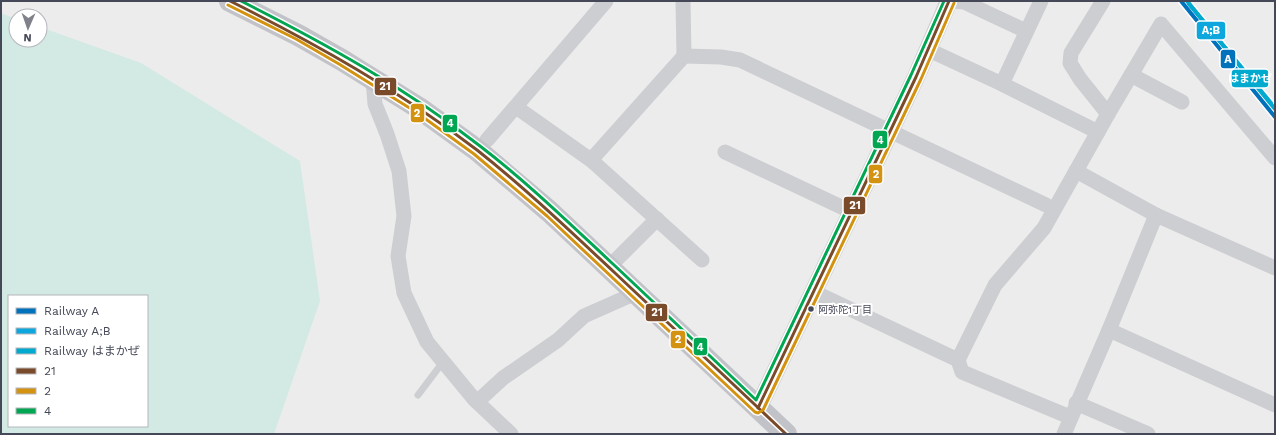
<svg xmlns="http://www.w3.org/2000/svg" width="1276" height="435" font-family="'Work Sans','Noto Sans JP',sans-serif">
<style>
.green{fill:#d2eae3;fill-rule:evenodd}
.lines{fill:none;stroke-linecap:round;stroke-linejoin:round}
.service{stroke:#cdced2;stroke-width:7}
.minor{stroke:#cdced2;stroke-width:15}
.tertiary{stroke:#cdced2;stroke-width:18}
.trunk{stroke:#c2c3c9;stroke-width:22}
.bus-1-casing{stroke:#fff;stroke-width:6}
.bus-2-casing{stroke:#fff;stroke-width:6}
.bus-3-casing{stroke:#fff;stroke-width:6}
.bus-1{stroke:#7a4b2a;stroke-width:3}
.bus-2{stroke:#d39311;stroke-width:3}
.bus-3{stroke:#00a651;stroke-width:3}
.rail-1-casing{stroke:#fff;stroke-width:7}
.rail-2-casing{stroke:#fff;stroke-width:7}
.rail-3-casing{stroke:#fff;stroke-width:7}
.rail-1{stroke:#0072bc;stroke-width:4}
.rail-2{stroke:#0ea7dd;stroke-width:4}
.rail-3{stroke:#00a9ce;stroke-width:4}
.bus-dot{fill:#454957;stroke:#fff;stroke-width:1.5}
.labels{text-anchor:middle;stroke-width:4;stroke-linejoin:round;paint-order:stroke}
.bus-label{font-size:10px;fill:#454957;stroke:#fff;text-anchor:start}
.line-badge{stroke:#fff;stroke-width:1.5}
.badge-label{font-size:11px;text-anchor:middle;font-weight:bold;fill:#fff}
</style>
<rect width="100%" height="100%" fill="#edecec"/>
<path class="green" d="M 1,13 L 16,19 L 16,40 L 40,40 L 40,27 L 141,63 L 300,161 L 320,301 L 274,434 L 1,434 ZM 9,296 L 147,296 L 147,426 L 9,426 Z"/>
<g class="lines">
<path class="service" d="M 418,395 L 443,362"/>
<g class="minor">
<path d="M 683,1 L 684,56 L 721,57 L 740,60 L 1046,205"/>
<path d="M 953,1 L 964,2 L 1026,31"/>
<path d="M 1103,1 L 1071,53 L 1070,63 L 1080,79 L 1108,114"/>
<path d="M 929,50 L 1002,84 L 1098,132"/>
<path d="M 1131,75 L 1182,102"/>
<path d="M 373,80 L 375,104 L 387,134 L 399,171 L 404,216 L 398,256 L 404,293 L 427,342 L 474,399 L 511,434"/>
<path d="M 1002,84 L 1041,1"/>
<path d="M 516,107 L 591,160 L 702,260 L 591,160 L 684,56"/>
<path d="M 487,140 L 606,1"/>
<path d="M 725,152 L 852,212"/>
<path d="M 1076,171 L 1156,215 L 1275,268"/>
<path d="M 609,267 L 657,219"/>
<path d="M 814,292 L 958,360 L 962,372 L 1070,417"/>
<path d="M 1109,330 L 1275,405"/>
<path d="M 958,360 L 995,285 L 1044,228 L 1108,114 L 1161,24 L 1275,158"/>
<path d="M 477,402 L 503,378 L 558,340 L 584,316 L 636,293"/>
<path d="M 1076,403 L 1148,434"/>
<path d="M 1064,434 L 1109,330 L 1156,215"/>
</g>
<path class="tertiary" d="M 758,408 L 916,77 L 949,1"/>
<path class="trunk" d="M 230,1 L 298,35 L 342,60 L 419,108 L 477,150 L 550,212 L 786,434"/>
<defs>
<g id="bus-1">
<path d="M 230,1 C 316,44 400,91 477,150 C 525,188 570,231 615,273 C 672,327 729,380 786,434"/>
<path d="M 758,408 L 916,77 L 949,1"/>
</g>
<path id="bus-2" d="M 228,5 L 296,39 L 339,64 L 416,112 L 474,154 L 547,216 L 755,412 L 758,413 L 763,410 L 921,79 L 954,3"/>
<path id="bus-3" d="M 241,1 C 324,43 406,88 480,146 C 527,182 570,224 613,264 C 661,309 709,355 756,400 L 911,75 L 944,1"/>
</defs>
<use href="#bus-1" class="bus-1-casing"/>
<use href="#bus-2" class="bus-2-casing"/>
<use href="#bus-3" class="bus-3-casing"/>
<use href="#bus-1" class="bus-1"/>
<use href="#bus-2" class="bus-2"/>
<use href="#bus-3" class="bus-3"/>
<defs>
<path id="rail-1" d="M 1181,1 L 1275,117"/>
<path id="rail-2" d="M 1189,4 L 1271,103"/>
<path id="rail-3" d="M 1187,1 L 1275,109"/>
</defs>
<use href="#rail-1" class="rail-1-casing"/>
<use href="#rail-2" class="rail-2-casing"/>
<use href="#rail-3" class="rail-3-casing"/>
<use href="#rail-1" class="rail-1"/>
<use href="#rail-2" class="rail-2"/>
<use href="#rail-3" class="rail-3"/>
</g>
<circle class="bus-dot" cx="811" cy="309" r="3.5"/>
<g class="labels">
<g class="bus-label">
<text x="818" y="313">阿弥陀1丁目</text>
</g>
</g>
<g class="line-badge">
<rect x="1196" y="21" width="30" height="19" rx="4" fill="#0ea7dd"/>
<rect x="1220" y="49" width="16" height="20" rx="4" fill="#0072bc"/>
<rect x="1231" y="69" width="38" height="19" rx="4" fill="#00a9ce"/>
<rect x="374" y="77" width="23" height="19" rx="4" fill="#7a4b2a"/>
<rect x="410" y="103" width="15" height="20" rx="4" fill="#d39311"/>
<rect x="442" y="114" width="16" height="19" rx="4" fill="#00a651"/>
<rect x="872" y="130" width="16" height="19" rx="4" fill="#00a651"/>
<rect x="868" y="164" width="15" height="20" rx="4" fill="#d39311"/>
<rect x="843" y="196" width="23" height="19" rx="4" fill="#7a4b2a"/>
<rect x="645" y="303" width="23" height="19" rx="4" fill="#7a4b2a"/>
<rect x="670" y="330" width="16" height="19" rx="4" fill="#d39311"/>
<rect x="693" y="337" width="15" height="19" rx="4" fill="#00a651"/>
</g>
<g class="badge-label">
<text x="1211" y="34">A;B</text>
<text x="1228" y="63">A</text>
<text x="1250" y="82">はまかぜ</text>
<text x="385" y="90">21</text>
<text x="417" y="117">2</text>
<text x="450" y="127">4</text>
<text x="880" y="144">4</text>
<text x="876" y="178">2</text>
<text x="855" y="209">21</text>
<text x="657" y="316">21</text>
<text x="678" y="343">2</text>
<text x="700" y="351">4</text>
</g>
<rect width="1276" height="435" fill="none" stroke="#454957" stroke-width="4"/>
<rect x="8" y="295" width="140" height="132" fill="#ffffff" stroke="#b5b6bc"/>
<rect x="16" y="308" width="20" height="6" fill="#0072bc" stroke="#b5b6bc"/>
<text x="44" y="315" font-size="12" fill="#454957">Railway A</text>
<rect x="16" y="328" width="20" height="6" fill="#0ea7dd" stroke="#b5b6bc"/>
<text x="44" y="335" font-size="12" fill="#454957">Railway A;B</text>
<rect x="16" y="348" width="20" height="6" fill="#00a9ce" stroke="#b5b6bc"/>
<text x="44" y="355" font-size="12" fill="#454957">Railway はまかぜ</text>
<rect x="16" y="368" width="20" height="6" fill="#7a4b2a" stroke="#b5b6bc"/>
<text x="44" y="375" font-size="12" fill="#454957">21</text>
<rect x="16" y="388" width="20" height="6" fill="#d39311" stroke="#b5b6bc"/>
<text x="44" y="395" font-size="12" fill="#454957">2</text>
<rect x="16" y="408" width="20" height="6" fill="#00a651" stroke="#b5b6bc"/>
<text x="44" y="415" font-size="12" fill="#454957">4</text>
<g transform="translate(28 28) rotate(182)"><circle r="19" fill="#ffffff" stroke="#b5b6bc"/>
<path d="M0-3L7 15L0 10L-7 15Z" fill="#80828b"/>
<text y="-6" font-size="11" font-weight="bold" text-anchor="middle" fill="#454957">N</text>
</g>
</svg>
